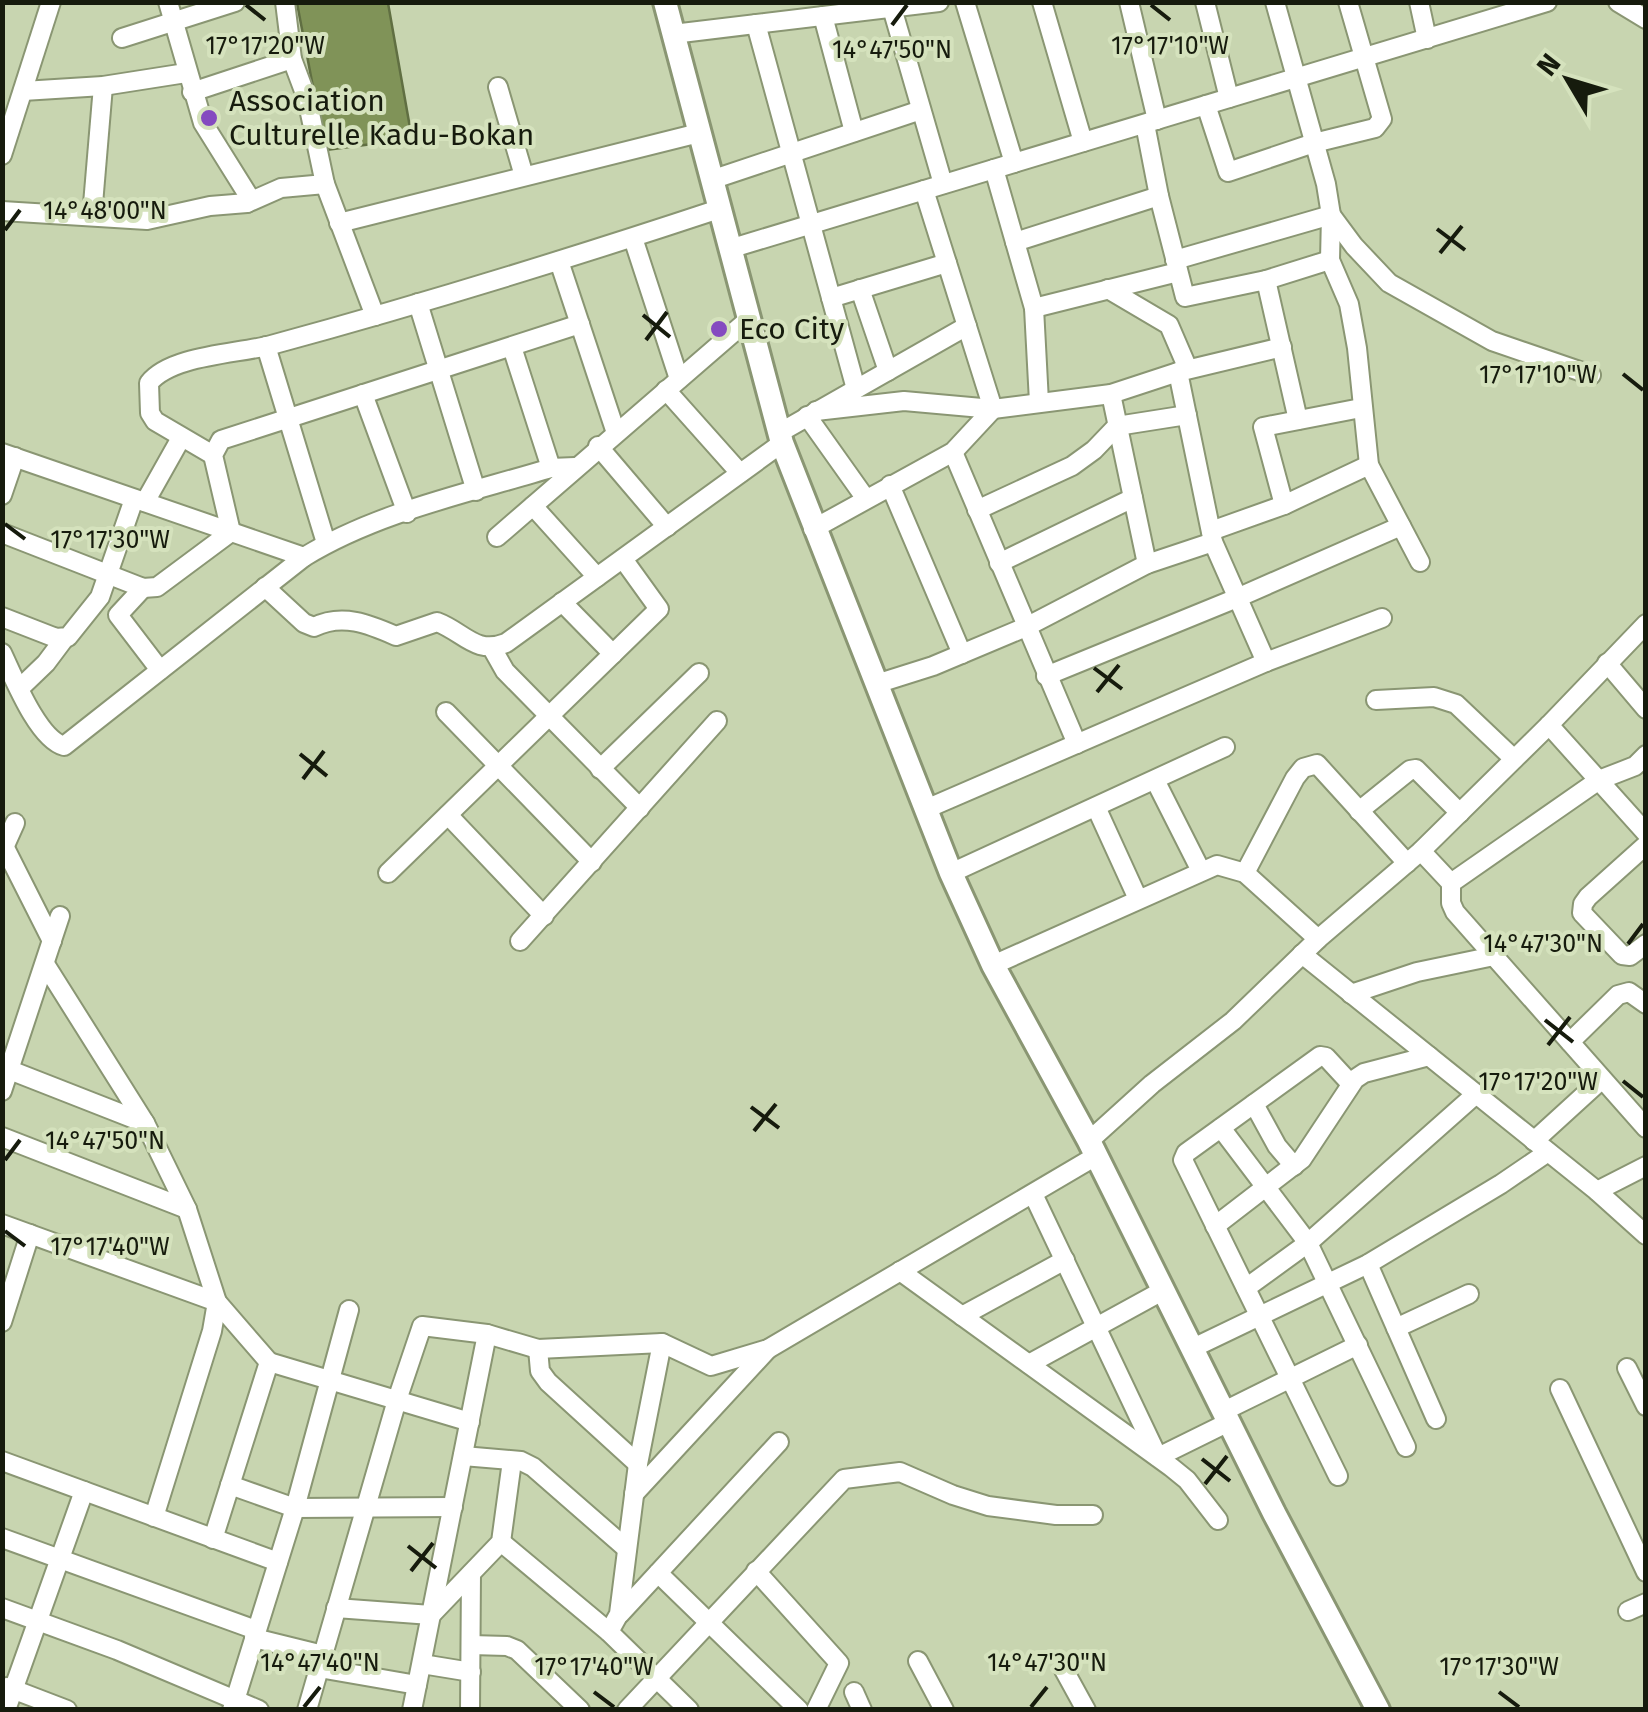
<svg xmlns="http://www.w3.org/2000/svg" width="1648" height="1712" font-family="'Fira Sans',sans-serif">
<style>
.water{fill:#809358;stroke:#606f42;stroke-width:2.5}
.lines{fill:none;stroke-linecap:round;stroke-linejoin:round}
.minor-casing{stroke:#8a9673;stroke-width:22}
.major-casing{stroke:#8a9673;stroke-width:28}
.minor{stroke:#fff;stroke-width:18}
.major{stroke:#fff;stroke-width:22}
.ticks{fill:none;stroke:#161b0d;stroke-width:4}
.poi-dot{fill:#844ac0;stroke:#d5e2bd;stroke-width:4}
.labels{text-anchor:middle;stroke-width:8;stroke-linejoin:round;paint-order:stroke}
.poi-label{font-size:30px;fill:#161b0d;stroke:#d5e2bd;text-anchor:start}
.ticks-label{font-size:25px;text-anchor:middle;fill:#161b0d;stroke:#d5e2bd;stroke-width:8;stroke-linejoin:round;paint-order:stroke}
</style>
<rect width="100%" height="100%" fill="#c8d5b0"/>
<path class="water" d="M 297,3 L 388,3 L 412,139 L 325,150 Z"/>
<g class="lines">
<defs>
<g id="minor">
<path d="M 168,2 L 203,123 L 248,195 L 247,203"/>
<path d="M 285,2 L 292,59 L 307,99 L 325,184 L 375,316"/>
<path d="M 965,2 L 1014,163"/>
<path d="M 1042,2 L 1083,142"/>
<path d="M 1129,2 L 1157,120"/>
<path d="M 1205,2 L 1229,98"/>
<path d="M 1275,2 L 1326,184 L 1331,215 L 1330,260 L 1349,304 L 1357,348 L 1369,465 L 1420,562"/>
<path d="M 1419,2 L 1427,39"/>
<path d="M 1618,2 L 1646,19"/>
<path d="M 892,8 L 943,184"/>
<path d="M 823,16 L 854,132"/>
<path d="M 756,24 L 856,389"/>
<path d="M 673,34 L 939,2"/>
<path d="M 122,38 L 235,2"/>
<path d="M 498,87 L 524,176"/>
<path d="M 23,91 L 103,86 L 186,73"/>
<path d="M 192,92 L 292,59"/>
<path d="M 1206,105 L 1228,172 L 1314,143 L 1375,128 L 1382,119 L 1348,2"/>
<path d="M 1145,124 L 1159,196 L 1185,297 L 1266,280 L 1298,420"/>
<path d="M 2,155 L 51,2"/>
<path d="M 994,169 L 1034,308 L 1039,402"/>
<path d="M 711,180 L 921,110"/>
<path d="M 924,190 L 993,409"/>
<path d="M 2,211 L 147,220 L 210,206 L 247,203 L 281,188 L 325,184"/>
<path d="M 92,216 L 103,86"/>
<path d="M 339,223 L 699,133"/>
<path d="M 633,238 L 679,379"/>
<path d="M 1015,242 L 1159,196"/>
<path d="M 729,249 L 1547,2"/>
<path d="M 1175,260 L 1331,215 L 1354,246 L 1389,283 L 1492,341 L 1591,375"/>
<path d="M 559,261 L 616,433"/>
<path d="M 1266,280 L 1330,260"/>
<path d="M 860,289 L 888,371"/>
<path d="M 1108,289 L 1169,325 L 1188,369"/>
<path d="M 831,298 L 947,263"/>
<path d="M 418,303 L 476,491"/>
<path d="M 1034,308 L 1178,272"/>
<path d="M 266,346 L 326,543"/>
<path d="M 512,347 L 551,468"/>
<path d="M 1178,372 L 1213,542 L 1266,662"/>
<path d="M 666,390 L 740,473"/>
<path d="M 363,394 L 407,513"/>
<path d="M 1111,394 L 1147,564"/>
<path d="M 816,411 L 904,401 L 993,409 L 1111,394 L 1178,372 L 1282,347"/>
<path d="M 807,416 L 866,499"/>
<path d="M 779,433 L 967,326"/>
<path d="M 598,446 L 667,527"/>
<path d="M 953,452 L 1077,744"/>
<path d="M 2,453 L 304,557 C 377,512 469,493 551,468 L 575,467"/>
<path d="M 213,455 L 155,421 L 150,413 L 149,383 C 171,355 238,354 271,345 C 422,304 571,258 719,209"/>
<path d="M 890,485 L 962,654"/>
<path d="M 2,495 L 15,457"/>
<path d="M 145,502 L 181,438"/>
<path d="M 1284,505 L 1263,427 L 1361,408"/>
<path d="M 533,506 L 597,577"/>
<path d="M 977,510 L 1072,466 L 1094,450 L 1117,426 L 1187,415"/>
<path d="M 813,529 L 953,452 L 993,409"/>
<path d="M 1211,531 L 1284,505 L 1369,465"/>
<path d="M 2,533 L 143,588 L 157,587 L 231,532 L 213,455 L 221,440 L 580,324"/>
<path d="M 497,537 L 749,319"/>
<path d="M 999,563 L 1133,498"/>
<path d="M 265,587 L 304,623 L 314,627 C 342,613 369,624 396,636 L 437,622 C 464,632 475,655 506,643 L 782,443"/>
<path d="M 143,588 L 118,615 L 160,670"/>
<path d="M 562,602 L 613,654"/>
<path d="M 2,617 L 56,638 L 68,637 L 100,597 L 134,499"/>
<path d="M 492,648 L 505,671 L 640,808"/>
<path d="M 2,653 C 14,678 38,739 64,746 L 304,557"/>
<path d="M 1607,663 L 1646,709"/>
<path d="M 1046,676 L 1237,598 L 1401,526"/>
<path d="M 876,684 L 933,666 L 1026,627 L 1147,564 L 1213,542"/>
<path d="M 20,688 L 46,663 L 64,639"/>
<path d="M 1376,700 L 1434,697 L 1456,704 L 1514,759"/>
<path d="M 446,712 L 592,862"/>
<path d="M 1549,725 L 1646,833"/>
<path d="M 600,769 L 699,673"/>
<path d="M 1155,780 L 1201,871"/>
<path d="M 1096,807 L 1138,899"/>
<path d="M 926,809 L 1266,662 L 1382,618"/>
<path d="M 1359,811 L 1410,770 L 1416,769 L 1460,813"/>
<path d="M 448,815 L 544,916"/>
<path d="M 2,842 L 52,941"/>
<path d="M 1646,845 L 1588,897 L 1583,904 L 1582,913 L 1622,955 L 1630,956 L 1646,944"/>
<path d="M 1421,851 L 1451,883 L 1451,903 L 1455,912 L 1646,1128"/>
<path d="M 2,852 L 15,823"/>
<path d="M 388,873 L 659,609 L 623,559"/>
<path d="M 951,873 L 1225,747"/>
<path d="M 1245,873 L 1295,778 L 1303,768 L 1317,764 L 1407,863"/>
<path d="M 1451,883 L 1599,780 L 1635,766 L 1646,755"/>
<path d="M 520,941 L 717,721"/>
<path d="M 1302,954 L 1597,1191 L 1646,1235"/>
<path d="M 45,964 L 145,1123 L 187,1209 L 217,1302 L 212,1331 L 154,1517"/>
<path d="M 993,965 L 1217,865 L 1245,873 L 1318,939"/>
<path d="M 1351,994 L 1417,972 L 1494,956"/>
<path d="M 1570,1042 L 1618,995 L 1629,992 L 1646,1004"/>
<path d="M 2,1067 L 145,1123"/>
<path d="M 2,1091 L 60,916"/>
<path d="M 1254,1104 L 1277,1146 L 1294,1166"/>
<path d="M 1221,1128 L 1308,1243 L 1406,1447"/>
<path d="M 2,1137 L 187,1209"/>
<path d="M 1089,1141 L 1152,1084 L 1233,1021 L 1318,939 L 1421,851 L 1549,725 L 1646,624"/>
<path d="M 1534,1141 L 1602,1079"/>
<path d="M 1597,1191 L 1646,1166"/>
<path d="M 1033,1194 L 1156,1453"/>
<path d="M 2,1224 L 217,1302 L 269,1362 L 213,1539"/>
<path d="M 1215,1226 L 1302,1159 L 1355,1079 L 1364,1073 L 1429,1056"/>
<path d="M 1368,1264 L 1436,1419"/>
<path d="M 900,1271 L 1171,1467 L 1187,1480 L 1218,1520"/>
<path d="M 1246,1288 L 1308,1243 L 1476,1094"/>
<path d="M 962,1316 L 1065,1260"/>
<path d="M 2,1322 L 30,1234"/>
<path d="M 1396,1328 L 1469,1294"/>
<path d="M 1193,1348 L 1368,1264 L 1501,1184 L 1548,1152"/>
<path d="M 538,1349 L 540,1371 L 548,1382 L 638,1464"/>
<path d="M 269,1362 L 470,1422"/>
<path d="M 1029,1364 L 1164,1290"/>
<path d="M 1627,1368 L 1646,1406"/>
<path d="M 1560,1389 L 1646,1572"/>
<path d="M 1224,1411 L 1358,1345"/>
<path d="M 463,1456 L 521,1461 L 533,1467 L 627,1549"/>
<path d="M 1158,1457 L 1229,1422"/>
<path d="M 2,1461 L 278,1562"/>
<path d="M 1338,1476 L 1183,1160 L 1186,1153 L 1320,1056 L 1326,1057 L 1350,1083"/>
<path d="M 230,1485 L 295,1508 L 453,1507"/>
<path d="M 634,1494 L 768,1349"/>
<path d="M 2,1538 L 256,1630"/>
<path d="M 501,1542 L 609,1632 L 689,1710"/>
<path d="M 756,1571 L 839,1663 L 816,1710"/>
<path d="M 658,1573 L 799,1710"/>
<path d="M 2,1608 L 117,1650 L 259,1710"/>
<path d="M 336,1608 L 431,1615 L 501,1542 L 512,1461"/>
<path d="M 1628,1611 L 1646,1603"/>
<path d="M 620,1614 L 779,1442"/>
<path d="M 609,1632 L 619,1614 L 638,1464 L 662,1343"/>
<path d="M 254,1638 L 323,1655"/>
<path d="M 471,1645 L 507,1646 L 517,1650 L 580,1710"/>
<path d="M 918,1661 L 944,1710"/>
<path d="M 422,1664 L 471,1672"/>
<path d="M 319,1668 L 417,1685"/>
<path d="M 1064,1670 L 1086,1710"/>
<path d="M 7,1687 L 67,1710"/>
<path d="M 854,1692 L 862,1710"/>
<path d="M 6,1710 L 84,1491"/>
<path d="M 232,1710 L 295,1508 L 349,1310"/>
<path d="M 307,1710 L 397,1400 L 422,1326 L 487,1334 L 538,1349 L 662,1343 L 711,1366 L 768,1349 L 1096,1156"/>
<path d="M 412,1710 L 487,1334"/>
<path d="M 470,1710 L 471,1574"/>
<path d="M 627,1710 L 844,1479 L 900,1472 L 953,1495 L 988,1506 L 1056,1515 L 1093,1515"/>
</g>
<path id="major" d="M 665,2 L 782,443 L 951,873 L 993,965 L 1089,1141 L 1274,1513 L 1378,1710"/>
</defs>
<use href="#minor" class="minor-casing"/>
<use href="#major" class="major-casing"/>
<use href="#minor" class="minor"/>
<use href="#major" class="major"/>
</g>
<path class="ticks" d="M 246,5 L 265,20M 1151,5 L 1170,20M 892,25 L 907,5M 1437,229 L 1465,250M 5,230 L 20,210M 1440,253 L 1462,226M 643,315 L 670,337M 646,340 L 667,312M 1623,374 L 1643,390M 5,524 L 25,539M 1094,668 L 1122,689M 1097,692 L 1119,665M 300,754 L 327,776M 303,779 L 324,751M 1628,944 L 1643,924M 1545,1020 L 1573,1042M 1548,1045 L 1570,1017M 1623,1081 L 1643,1097M 751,1107 L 779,1128M 754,1131 L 776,1104M 5,1160 L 20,1140M 5,1231 L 25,1246M 1202,1459 L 1230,1481M 1205,1484 L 1227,1456M 408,1546 L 436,1568M 411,1571 L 433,1543M 594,1692 L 614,1707M 1499,1692 L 1519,1707M 304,1707 L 320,1687M 1031,1707 L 1047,1687"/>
<g class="poi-dot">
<circle cx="209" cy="118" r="10"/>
<circle cx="719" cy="329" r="10"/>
</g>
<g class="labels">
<g class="poi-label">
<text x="229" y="111">Association<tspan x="229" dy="34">Culturelle Kadu-Bokan</tspan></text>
<text x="739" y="339">Eco City</text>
</g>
</g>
<g class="ticks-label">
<text x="265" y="54">17°17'20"W</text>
<text x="1170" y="54">17°17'10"W</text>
<text x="892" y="58">14°47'50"N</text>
<text x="105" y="219">14°48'00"N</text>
<text x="1538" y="383">17°17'10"W</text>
<text x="110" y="548">17°17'30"W</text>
<text x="1543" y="952">14°47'30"N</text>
<text x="1538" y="1090">17°17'20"W</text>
<text x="105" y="1149">14°47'50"N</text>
<text x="110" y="1255">17°17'40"W</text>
<text x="320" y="1671">14°47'40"N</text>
<text x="1047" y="1671">14°47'30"N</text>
<text x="594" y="1675">17°17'40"W</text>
<text x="1499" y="1675">17°17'30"W</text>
</g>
<rect width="1648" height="1712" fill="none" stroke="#161b0d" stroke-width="10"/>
<g transform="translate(1568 80) rotate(308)" stroke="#d5e2bd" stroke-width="8" paint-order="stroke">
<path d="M0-8L18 38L0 25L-18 38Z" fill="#161b0d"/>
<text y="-15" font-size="28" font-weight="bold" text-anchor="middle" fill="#161b0d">N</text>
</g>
</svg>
